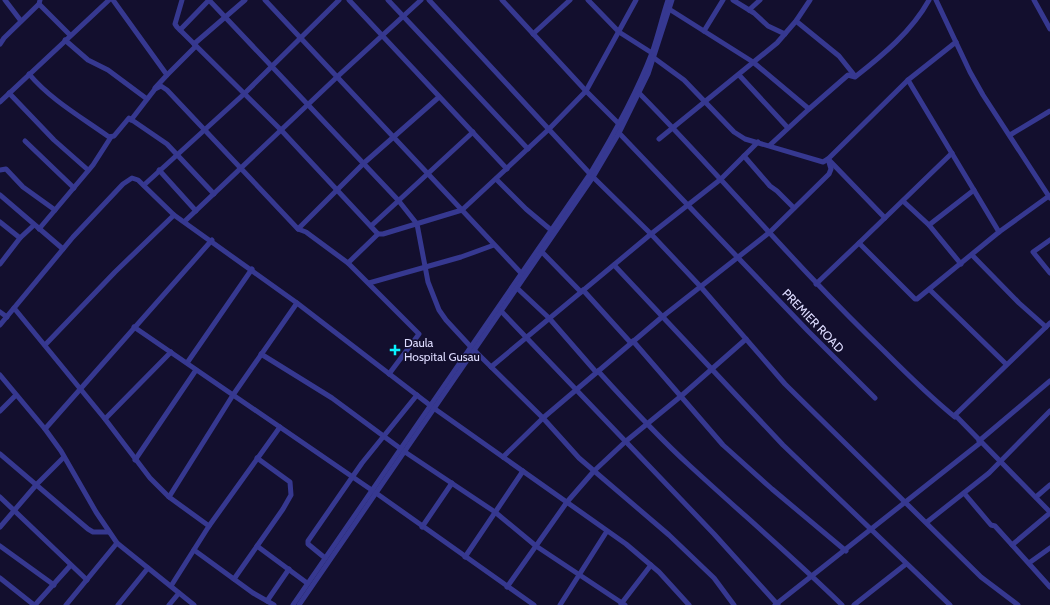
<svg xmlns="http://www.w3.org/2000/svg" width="1050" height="605" font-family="Cabin,sans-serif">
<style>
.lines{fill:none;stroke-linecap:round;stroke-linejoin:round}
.minor{stroke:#363890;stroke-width:5}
.poi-dot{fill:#08f3ff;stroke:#130f2e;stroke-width:1.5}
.labels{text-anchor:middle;stroke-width:3.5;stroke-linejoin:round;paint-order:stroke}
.street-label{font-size:12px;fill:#dedcff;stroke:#130f2e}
.poi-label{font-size:12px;fill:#dedcff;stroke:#130f2e;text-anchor:start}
</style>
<rect width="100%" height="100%" fill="#130f2e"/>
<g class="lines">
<g class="minor">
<path d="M 5,0 L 21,21"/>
<path d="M 113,0 L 167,75 L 155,88"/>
<path d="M 182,0 L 175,24 L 177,27 L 281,130 L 378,234"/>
<path d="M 209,0 L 398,200 L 417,224 L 428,282 L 439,310 L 446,320 L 470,346"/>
<path d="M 265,0 L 521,273"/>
<path d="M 349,0 L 507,169"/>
<path d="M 388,0 L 528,149"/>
<path d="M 429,0 L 593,177 L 651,234 L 700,286 L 785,384 L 981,577 L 1018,605"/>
<path d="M 502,0 L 586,91 L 619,124"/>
<path d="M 588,0 L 619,32 L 652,53"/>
<path d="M 733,0 L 754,13 L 768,26 L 785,34"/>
<path d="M 936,0 L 970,72 L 983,95 L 1050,198"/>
<path d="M 1034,0 L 1050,29"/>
<path d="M 39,4 L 70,35"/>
<path d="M 669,9 L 753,62 L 809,109"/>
<path d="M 749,10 L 760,0"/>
<path d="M 796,21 L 839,56 L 855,76"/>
<path d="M 180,30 L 209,0"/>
<path d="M 704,31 L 723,0"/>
<path d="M 533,34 L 570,0"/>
<path d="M 65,40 L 88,60 L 108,70 L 147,99"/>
<path d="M 0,44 L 4,38 L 39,4 L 40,0"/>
<path d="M 194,44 L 245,0"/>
<path d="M 654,58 L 684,80 L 734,132 L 745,139 L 823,162 L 828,159 L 908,80 L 956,42"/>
<path d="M 29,74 C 51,100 81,117 109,137 L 114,136 L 129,118 L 167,144 L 214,194"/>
<path d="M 167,75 L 196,46"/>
<path d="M 739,75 L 788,128"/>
<path d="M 908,80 L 999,232"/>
<path d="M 9,93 L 54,140 L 88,170"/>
<path d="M 639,93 C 722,177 798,269 884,351 C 907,374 930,397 955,417"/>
<path d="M 0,102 L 109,0"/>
<path d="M 131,120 L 155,89 L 161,86 L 167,90 L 298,229 L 306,232 L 348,263 L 419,334 L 389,374"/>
<path d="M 619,133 L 808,331 L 875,398"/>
<path d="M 1010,135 L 1050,111"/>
<path d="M 659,139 L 777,43 L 796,21 L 810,0"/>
<path d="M 25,141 L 74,188"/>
<path d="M 770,145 L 809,109 L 848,75 L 855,77 C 883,55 912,31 929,0"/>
<path d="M 744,156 L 770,186 L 777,191 L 794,208"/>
<path d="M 830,161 L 885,218"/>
<path d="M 0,170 L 6,169 L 23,187 L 55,210"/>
<path d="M 159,170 L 196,211"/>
<path d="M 496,179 L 526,209 L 551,230"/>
<path d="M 144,185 L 244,94 L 339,0"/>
<path d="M 0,195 L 63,249"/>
<path d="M 903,201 L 929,225 L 961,264"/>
<path d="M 185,221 L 337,77 L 421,0"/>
<path d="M 0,222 L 20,238"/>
<path d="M 929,225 L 974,190"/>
<path d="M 371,226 L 473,132"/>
<path d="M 39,229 L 93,165 L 111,137"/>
<path d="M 298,229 L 364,163 L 439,97"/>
<path d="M 1050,240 L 1033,252 L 1050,273"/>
<path d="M 859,243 L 915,299 L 917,299 L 999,232 L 1049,196"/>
<path d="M 542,252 L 581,292"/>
<path d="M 972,255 L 1019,303 L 1046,327"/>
<path d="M 348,263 L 378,234 L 383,234 L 462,210 L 549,129 L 586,91 L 636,0"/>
<path d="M 0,264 L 20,238 L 34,225"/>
<path d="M 614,265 L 783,445 L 950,605"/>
<path d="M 369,283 L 461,257 L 494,245"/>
<path d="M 816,284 L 859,243 L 952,153"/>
<path d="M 517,288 L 549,318 L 596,372"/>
<path d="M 583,290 L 631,343"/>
<path d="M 930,290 L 1006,364"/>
<path d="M 14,308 L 105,419 L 150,478 L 169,497 L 209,526"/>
<path d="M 501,311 L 714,534 L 778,605"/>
<path d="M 0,312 L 7,317"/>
<path d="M 1050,323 L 955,415 L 1050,512"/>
<path d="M 0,325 L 73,237 L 123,184 L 132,178 L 138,180 L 174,215 L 297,303 L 431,406"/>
<path d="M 134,327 L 376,493 L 534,605"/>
<path d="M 633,341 L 723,445 L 772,489 L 846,551"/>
<path d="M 45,345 L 115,272 L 174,215"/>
<path d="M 475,351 L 543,418 L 579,458 L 669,535 L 714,578 L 734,605"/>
<path d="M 261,354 L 332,398 L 401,449"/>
<path d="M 187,363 L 252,269"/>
<path d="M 491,367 L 651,234 L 721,179 L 758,142"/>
<path d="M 598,371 C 627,403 657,436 689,465 C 740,512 793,557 842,605"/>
<path d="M 0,375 L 45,429 L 61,451 L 96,512 L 117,543 L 194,605"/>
<path d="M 435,409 L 626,544 L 659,572 L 689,605"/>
<path d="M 0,411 L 16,395"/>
<path d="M 105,419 L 171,352"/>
<path d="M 45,429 L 212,240"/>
<path d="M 979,441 L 1050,381"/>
<path d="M 405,452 L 495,512 L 536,546 L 625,605"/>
<path d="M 0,454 L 88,529 L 93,532 L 109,532"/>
<path d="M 503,457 L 543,418 L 662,317 L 770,232 L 829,174 L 831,169 L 828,159"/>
<path d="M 135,460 L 196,370"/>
<path d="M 964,493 L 991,525 L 995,526 L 1050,587"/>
<path d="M 0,497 L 87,580"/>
<path d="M 169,497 L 233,395 L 297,303"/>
<path d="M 1036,497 L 1050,485"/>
<path d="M 927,522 L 989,473 L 1050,411"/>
<path d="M 0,527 L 37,484 L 64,457"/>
<path d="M 422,527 L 452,483"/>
<path d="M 1012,545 L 1050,513"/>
<path d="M 0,546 L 54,585"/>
<path d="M 257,546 L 307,583"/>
<path d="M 194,550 L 253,593 L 274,605"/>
<path d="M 465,557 L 523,471"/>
<path d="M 325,558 L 308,544 L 308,541 L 362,463 L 417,395"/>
<path d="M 1029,563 L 1050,548"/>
<path d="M 0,578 L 34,605"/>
<path d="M 234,579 L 283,509 L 291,495 L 290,482 L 257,458"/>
<path d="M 171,586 L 209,526 L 280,427"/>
<path d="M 507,587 L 567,502 L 594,471 L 625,442 L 680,397 L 746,339"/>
<path d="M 267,601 L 289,569"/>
<path d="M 621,604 L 651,565"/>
<path d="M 35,605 L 70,566"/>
<path d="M 66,605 L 117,543"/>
<path d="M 118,605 L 148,568"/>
<path d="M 169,605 L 179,593"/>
<path d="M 293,605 L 590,174 C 613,136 636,95 652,53 C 658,36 662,18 668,0"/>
<path d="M 299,605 L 593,177 L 619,133 L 648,74 L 672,0"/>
<path d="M 560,605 L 607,531"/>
<path d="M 775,605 L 980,443"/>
<path d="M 854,605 L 906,564"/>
</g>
</g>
<path class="poi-dot" d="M393 344h4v4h4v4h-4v4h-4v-4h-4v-4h4z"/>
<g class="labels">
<g class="street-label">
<text transform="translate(813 321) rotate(46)" y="4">PREMIER ROAD</text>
</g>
<g class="poi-label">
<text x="404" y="347">Daula<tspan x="404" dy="14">Hospital Gusau</tspan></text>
</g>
</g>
</svg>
